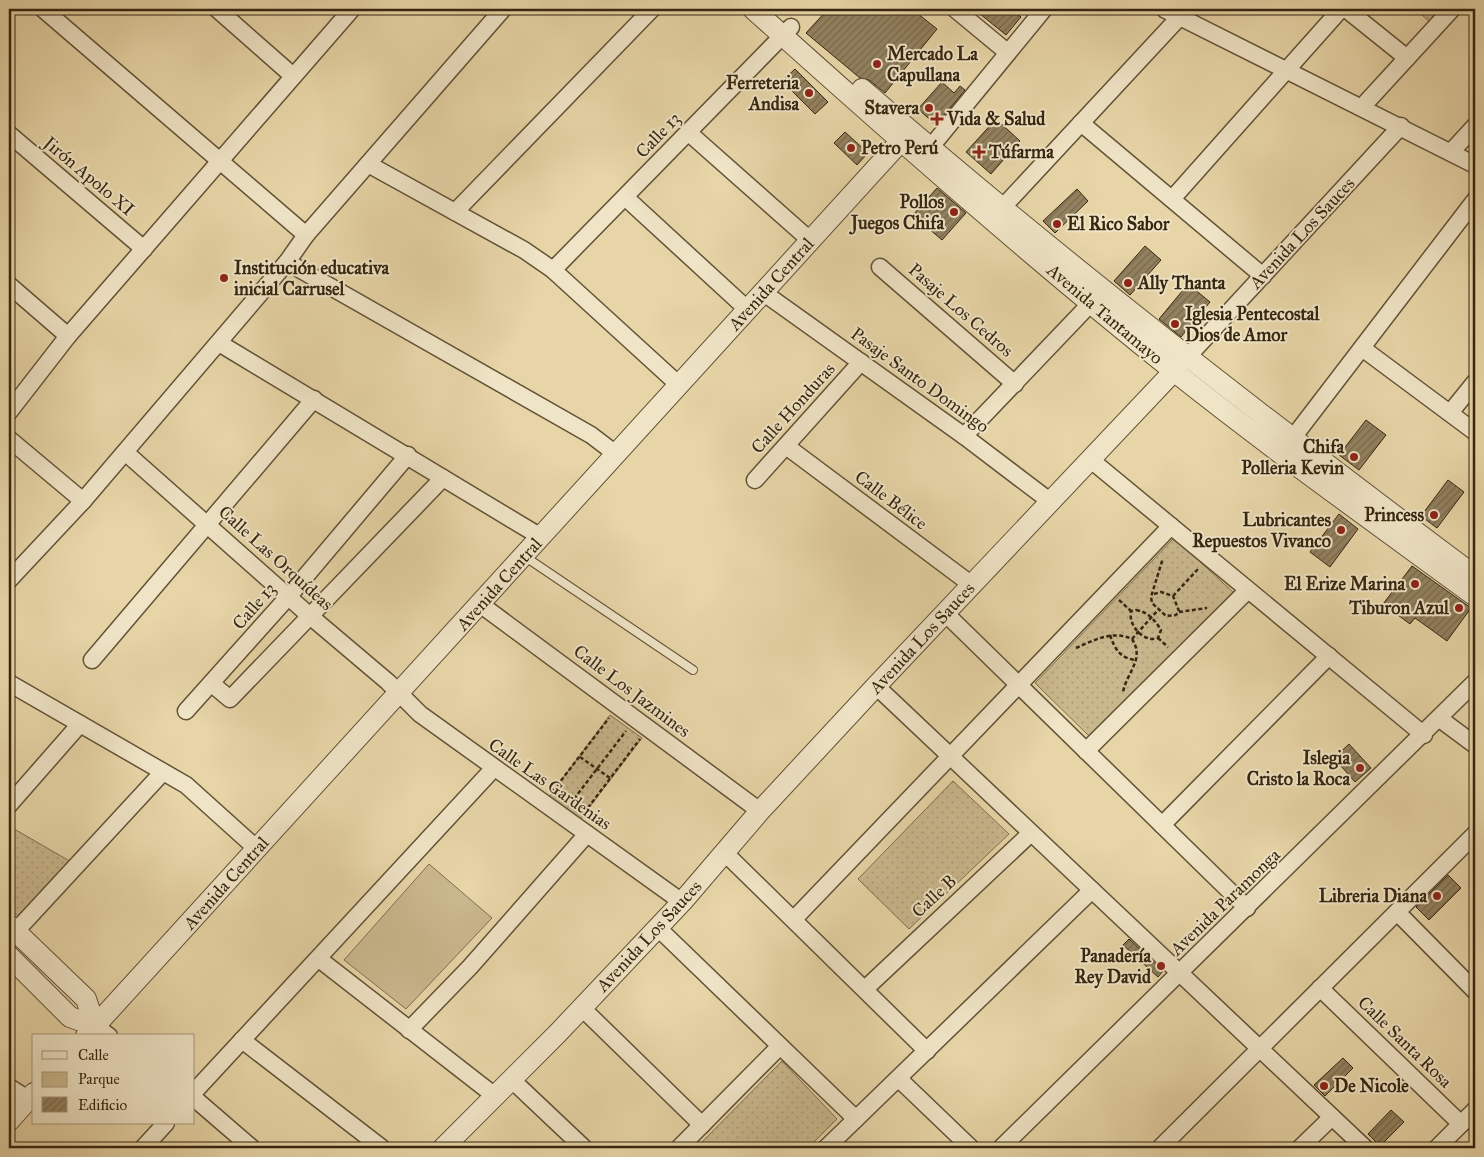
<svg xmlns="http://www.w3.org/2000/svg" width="1484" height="1157" font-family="'IM FELL Great Primer',serif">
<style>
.green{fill:url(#green-dots);stroke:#7f6e4e}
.pitch{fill:#c9b78d;stroke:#7f6e4e}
.building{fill:url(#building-hatch);stroke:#352610}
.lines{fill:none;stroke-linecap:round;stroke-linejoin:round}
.service-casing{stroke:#625236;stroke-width:10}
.minor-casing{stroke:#625236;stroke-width:19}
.tertiary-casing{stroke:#625236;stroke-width:22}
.path{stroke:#352610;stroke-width:2.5;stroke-dasharray:4 2.5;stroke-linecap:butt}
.service{stroke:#efe4c6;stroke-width:8}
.minor{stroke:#efe4c6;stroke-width:16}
.tertiary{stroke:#efe4c6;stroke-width:20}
.poi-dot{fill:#8f2418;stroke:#efe4c6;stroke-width:2}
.labels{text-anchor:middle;stroke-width:4;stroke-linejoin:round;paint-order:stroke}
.poi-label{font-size:18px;font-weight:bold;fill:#352610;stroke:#efe4c6;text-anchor:end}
.street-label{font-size:18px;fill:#352610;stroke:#efe4c6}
</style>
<defs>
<pattern id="green-dots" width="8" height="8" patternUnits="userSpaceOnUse" patternTransform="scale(1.25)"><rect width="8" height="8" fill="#c9b78d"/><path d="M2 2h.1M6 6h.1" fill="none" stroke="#ad9d79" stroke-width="1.8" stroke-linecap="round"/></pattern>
<pattern id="building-hatch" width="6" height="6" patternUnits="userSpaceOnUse" patternTransform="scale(1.25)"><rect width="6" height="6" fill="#92815f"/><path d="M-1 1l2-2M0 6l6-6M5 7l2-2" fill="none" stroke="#78694d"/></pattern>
</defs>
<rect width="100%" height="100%" fill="#e7d5a7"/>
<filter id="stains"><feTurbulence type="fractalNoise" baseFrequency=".004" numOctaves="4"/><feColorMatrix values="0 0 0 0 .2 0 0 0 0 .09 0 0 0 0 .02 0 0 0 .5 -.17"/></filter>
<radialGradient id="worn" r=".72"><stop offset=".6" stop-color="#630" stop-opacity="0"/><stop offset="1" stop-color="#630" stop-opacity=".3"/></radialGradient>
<g class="green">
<path d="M 1415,9 L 1442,9 L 1430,22 Z"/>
<path d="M 1174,538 L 1233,592 L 1090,737 L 1035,683 Z"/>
<path d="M 610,715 L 642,738 L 579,821 L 548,798 Z"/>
<path d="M 953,781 L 1009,834 L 909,929 L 858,879 Z"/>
<path d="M 9,826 L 73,863 L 21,918 L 9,909 Z"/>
<path d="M 782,1061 L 837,1119 L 808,1148 L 696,1148 Z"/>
</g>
<path class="pitch" d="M 429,864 L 492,918 L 406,1009 L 344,960 Z"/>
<g class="building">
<path d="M 828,9 L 912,9 L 937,29 L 885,93 L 869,80 L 860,78 L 806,33 Z"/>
<path d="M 974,9 L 1011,9 L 1021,17 L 1006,35 Z"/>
<path d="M 795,69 L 828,102 L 815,114 L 782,81 Z"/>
<path d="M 942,82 L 954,93 L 960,86 L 965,90 L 936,125 L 918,109 Z"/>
<path d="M 996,119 L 1020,141 L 991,174 L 966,152 Z"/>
<path d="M 845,132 L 868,153 L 857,165 L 834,143 Z"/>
<path d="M 937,188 L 966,213 L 942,240 L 913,215 Z"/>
<path d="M 1077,189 L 1088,201 L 1055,233 L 1043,221 Z"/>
<path d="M 1145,246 L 1161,260 L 1130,295 L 1114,281 Z"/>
<path d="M 1188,284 L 1210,302 L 1181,337 L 1159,319 Z"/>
<path d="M 1366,420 L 1386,435 L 1359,470 L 1339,455 Z"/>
<path d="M 1448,480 L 1464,492 L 1437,528 L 1421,516 Z"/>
<path d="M 1339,514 L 1358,529 L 1330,567 L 1310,552 Z"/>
<path d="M 1412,566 L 1471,608 L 1447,641 L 1415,618 L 1410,624 L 1383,604 Z"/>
<path d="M 1349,744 L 1371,768 L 1355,782 L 1334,758 Z"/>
<path d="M 1448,875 L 1461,888 L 1429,920 L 1416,907 Z"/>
<path d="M 1129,939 L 1163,971 L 1158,977 L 1123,945 Z"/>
<path d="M 1343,1058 L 1353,1068 L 1325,1096 L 1314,1085 Z"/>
<path d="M 1391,1110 L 1404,1122 L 1380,1146 L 1368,1134 Z"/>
</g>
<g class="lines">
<defs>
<path id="service" d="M 524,556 L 693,670"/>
<g id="minor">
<path d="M 43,9 L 306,235"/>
<path d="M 217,9 L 293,76"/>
<path d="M 955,9 L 1007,52"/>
<path d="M 1164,9 L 1475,165"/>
<path d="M 1346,9 L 1407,58"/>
<path d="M 1362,107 L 1452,9"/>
<path d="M 1081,123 L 1263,276"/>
<path d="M 689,133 L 811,241"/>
<path d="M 9,134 L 144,249"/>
<path d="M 930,148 L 1044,9"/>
<path d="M 1451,152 L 1475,126"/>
<path d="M 368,164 L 524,250 L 553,270 L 679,385"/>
<path d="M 625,197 L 748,310"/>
<path d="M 1172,199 L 1341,9"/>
<path d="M 1003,207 L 1187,9"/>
<path d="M 455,212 L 652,9"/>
<path d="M 287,262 L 591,435 L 616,454"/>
<path d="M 880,267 L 1015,384"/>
<path d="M 553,270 L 791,27"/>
<path d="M 9,285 L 68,336"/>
<path d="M 764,293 L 964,436 L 1051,502"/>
<path d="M 219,343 L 541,537"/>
<path d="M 1362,348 L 1475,432"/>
<path d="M 1180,365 L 1401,126"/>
<path d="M 9,412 L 68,336 L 352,9"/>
<path d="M 1450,413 L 1475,382"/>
<path d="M 964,436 L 1092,302"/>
<path d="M 9,439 L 83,501"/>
<path d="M 1292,439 L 1475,200"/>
<path d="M 786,446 L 972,585"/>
<path d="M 125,452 L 310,616 L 388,682 L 420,714 L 682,902"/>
<path d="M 1091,460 L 1424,735"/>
<path d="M 755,480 L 861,362"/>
<path d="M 9,580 L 83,501 L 287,262 L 306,235 L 503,9"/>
<path d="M 480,604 L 760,811"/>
<path d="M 945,613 L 1247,908"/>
<path d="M 92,660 L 314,399"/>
<path d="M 9,683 L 186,785 L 257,849"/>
<path d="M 212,684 L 230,699 L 443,478"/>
<path d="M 876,686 L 1365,1148"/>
<path d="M 186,711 L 288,597 L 408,455"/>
<path d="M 1440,719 L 1475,745"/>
<path d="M 1086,751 L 1248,590"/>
<path d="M 9,805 L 80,724"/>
<path d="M 1162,825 L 1329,656"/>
<path d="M 725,853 L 927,1051"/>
<path d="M 1397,912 L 1475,991"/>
<path d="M 794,919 L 1171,526"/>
<path d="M 658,928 L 856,1119"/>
<path d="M 16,931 L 163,772"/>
<path d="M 319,959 L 495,1096"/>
<path d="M 1320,988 L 1461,1124"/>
<path d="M 865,989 L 1031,833"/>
<path d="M 582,1008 L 702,1125"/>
<path d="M 95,1026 L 109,1036"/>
<path d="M 409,1030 L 470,967 L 587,834"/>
<path d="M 242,1040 L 382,1148"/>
<path d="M 511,1079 L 584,1148"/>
<path d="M 899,1079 L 971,1148"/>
<path d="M 9,1087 L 28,1099"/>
<path d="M 194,1092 L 494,768"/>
<path d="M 194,1098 L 252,1148"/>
<path d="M 143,1148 L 166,1123"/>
<path d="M 679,1148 L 780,1046"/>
<path d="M 826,1148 L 1092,890"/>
<path d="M 1001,1148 L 1475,682"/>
<path d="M 1160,1148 L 1475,834"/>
<path d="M 1300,1148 L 1332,1117"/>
<path d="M 1437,1148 L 1475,1110"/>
</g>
<g id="tertiary">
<path d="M 753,9 C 891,133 1030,256 1175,372 C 1273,450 1374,522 1475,596"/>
<path d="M 862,89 C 1059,260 1266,420 1475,576"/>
<path d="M 9,925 L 86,999 L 95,1026"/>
<path d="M 9,956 L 70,1017 L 95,1026"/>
<path d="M 86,1036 L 910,131"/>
<path d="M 9,1121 L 34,1093"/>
<path d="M 443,1148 L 558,1033 L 682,902 L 760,811 L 876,686 L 1174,371"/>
</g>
</defs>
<use href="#service" class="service-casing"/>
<use href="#minor" class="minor-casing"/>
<use href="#tertiary" class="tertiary-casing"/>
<g class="path">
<path d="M 1154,594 L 1161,592 L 1173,596 L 1179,611 L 1176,615 L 1166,616 L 1152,603 L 1151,597 L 1163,558"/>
<path d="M 1173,596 L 1199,568"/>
<path d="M 1119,600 L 1131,611"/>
<path d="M 1136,610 C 1148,612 1155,620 1161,630 L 1158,638 C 1144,643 1128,626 1131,611 Z"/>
<path d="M 1179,612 L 1207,608"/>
<path d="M 1110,635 C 1115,650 1121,659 1137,660"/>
<path d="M 1158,638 L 1168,647"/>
<path d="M 1132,639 L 1158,610"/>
<path d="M 1076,648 C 1094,640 1113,630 1132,639 C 1145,659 1127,672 1123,692"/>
<path d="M 580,757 L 610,778"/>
<path d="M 553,791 L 609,718"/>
<path d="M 570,804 L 626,731"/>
<path d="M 584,813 L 640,739"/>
</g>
<use href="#service" class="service"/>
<use href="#minor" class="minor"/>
<use href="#tertiary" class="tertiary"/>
</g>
<g class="poi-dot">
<circle cx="877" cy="64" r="5"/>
<circle cx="809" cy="93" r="5"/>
<circle cx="929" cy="108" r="5"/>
<path d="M934.5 111.5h5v5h5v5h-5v5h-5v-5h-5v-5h5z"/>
<circle cx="851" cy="148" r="5"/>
<path d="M976.5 144.5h5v5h5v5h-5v5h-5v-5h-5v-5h5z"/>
<circle cx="954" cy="212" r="5"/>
<circle cx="1057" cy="224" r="5"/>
<circle cx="224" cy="278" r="5"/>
<circle cx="1128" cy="283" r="5"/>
<circle cx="1175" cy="324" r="5"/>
<circle cx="1354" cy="457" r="5"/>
<circle cx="1434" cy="515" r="5"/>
<circle cx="1341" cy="530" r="5"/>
<circle cx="1415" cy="584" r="5"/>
<circle cx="1459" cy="608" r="5"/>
<circle cx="1360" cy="768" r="5"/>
<circle cx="1437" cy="896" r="5"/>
<circle cx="1161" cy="966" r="5"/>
<circle cx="1324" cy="1086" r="5"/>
</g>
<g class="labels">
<g class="poi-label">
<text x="887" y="60" text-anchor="start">Mercado La<tspan x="887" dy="21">Capullana</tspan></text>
<text x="799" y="89">Ferreteria<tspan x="799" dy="21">Andisa</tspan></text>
<text x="919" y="114">Stavera</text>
<text x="947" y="125" text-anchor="start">Vida &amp; Salud</text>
<text x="861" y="154" text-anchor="start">Petro Perú</text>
<text x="989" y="158" text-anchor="start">Túfarma</text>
<text x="944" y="208">Pollos<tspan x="944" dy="21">Juegos Chifa</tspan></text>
<text x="1067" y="230" text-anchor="start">El Rico Sabor</text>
<text x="234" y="274" text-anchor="start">Institución educativa<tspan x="234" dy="21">inicial Carrusel</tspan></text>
<text x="1138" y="289" text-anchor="start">Ally Thanta</text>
<text x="1185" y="320" text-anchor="start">Iglesia Pentecostal<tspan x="1185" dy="21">Dios de Amor</tspan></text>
<text x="1344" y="453">Chifa<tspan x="1344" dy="21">Polleria Kevin</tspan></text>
<text x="1424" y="521">Princess</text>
<text x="1331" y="526">Lubricantes<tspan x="1331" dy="21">Repuestos Vivanco</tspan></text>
<text x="1405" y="590">El Erize Marina</text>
<text x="1449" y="614">Tiburon Azul</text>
<text x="1350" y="764">Islegia<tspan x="1350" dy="21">Cristo la Roca</tspan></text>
<text x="1427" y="902">Libreria Diana</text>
<text x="1151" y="962">Panadería<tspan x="1151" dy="21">Rey David</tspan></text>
<text x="1334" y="1092" text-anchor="start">De Nicole</text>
</g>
<g class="street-label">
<text transform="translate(658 135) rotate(-46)" y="6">Calle 13</text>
<text transform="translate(89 176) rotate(40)" y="6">Jirón Apolo XI</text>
<text transform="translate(1302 233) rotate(-47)" y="6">Avenida Los Sauces</text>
<text transform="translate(771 284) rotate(-48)" y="6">Avenida Central</text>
<text transform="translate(961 310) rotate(41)" y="6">Pasaje Los Cedros</text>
<text transform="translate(1105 314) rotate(40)" y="6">Avenida Tantamayo</text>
<text transform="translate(920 380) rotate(36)" y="6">Pasaje Santo Domingo</text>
<text transform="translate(793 408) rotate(-48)" y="6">Calle Honduras</text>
<text transform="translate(891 500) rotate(37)" y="6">Calle Bélice</text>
<text transform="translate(276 558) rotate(42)" y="6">Calle Las Orquídeas</text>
<text transform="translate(499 584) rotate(-48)" y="6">Avenida Central</text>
<text transform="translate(254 606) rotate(-49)" y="6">Calle 13</text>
<text transform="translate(922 638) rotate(-47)" y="6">Avenida Los Sauces</text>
<text transform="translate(632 691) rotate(37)" y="6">Calle Los Jazmines</text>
<text transform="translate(550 784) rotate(35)" y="6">Calle Las Gardenias</text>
<text transform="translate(226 883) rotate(-48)" y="6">Avenida Central</text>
<text transform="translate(934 896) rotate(-43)" y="6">Calle B</text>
<text transform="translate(1225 902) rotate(-44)" y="6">Avenida Paramonga</text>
<text transform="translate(649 936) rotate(-47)" y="6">Avenida Los Sauces</text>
<text transform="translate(1405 1042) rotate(44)" y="6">Calle Santa Rosa</text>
</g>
</g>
<rect width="1484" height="1157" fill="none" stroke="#e7d5a7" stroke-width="30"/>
<rect x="10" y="10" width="1464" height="1137" fill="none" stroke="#352610" stroke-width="2.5"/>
<rect x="15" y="15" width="1454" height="1127" fill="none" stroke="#352610"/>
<rect x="32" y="1034" width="162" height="90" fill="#efe4c6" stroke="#a5987d"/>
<rect x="42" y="1051" width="25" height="8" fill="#efe4c6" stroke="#a5987d"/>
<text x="78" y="1060" font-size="15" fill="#352610">Calle</text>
<rect x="42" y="1072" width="25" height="15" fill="#c9b78d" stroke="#a5987d"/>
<text x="78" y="1084" font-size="15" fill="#352610">Parque</text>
<rect x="42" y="1097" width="25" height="15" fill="url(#building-hatch)" stroke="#a5987d"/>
<text x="78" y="1110" font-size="15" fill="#352610">Edificio</text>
<rect width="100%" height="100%" filter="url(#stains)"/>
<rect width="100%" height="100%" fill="url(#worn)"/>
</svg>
